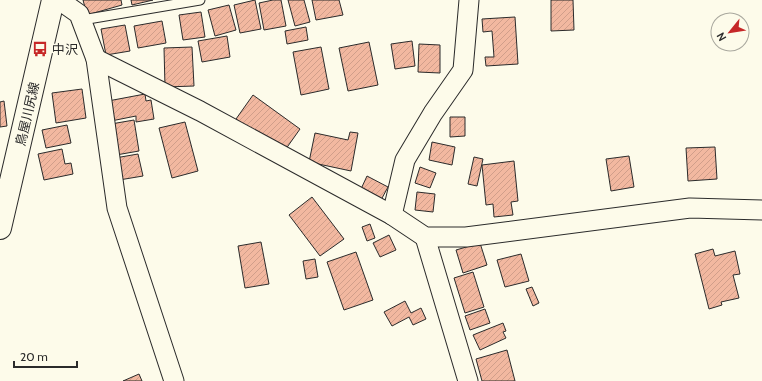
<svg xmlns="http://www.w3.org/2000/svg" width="762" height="381" font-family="Cabin,'Noto Sans JP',sans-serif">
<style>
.building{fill:url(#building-hatch);stroke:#2b2b2b}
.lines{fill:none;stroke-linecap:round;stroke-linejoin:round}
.lane-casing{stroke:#2b2b2b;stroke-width:11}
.street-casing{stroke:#2b2b2b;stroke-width:21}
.secondary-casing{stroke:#2b2b2b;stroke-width:24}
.lane{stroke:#fdfbea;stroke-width:9}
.street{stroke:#fdfbea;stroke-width:19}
.secondary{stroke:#fdfbea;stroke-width:22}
.labels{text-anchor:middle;stroke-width:3;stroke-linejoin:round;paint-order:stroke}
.poi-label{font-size:13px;fill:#2b2b2b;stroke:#fdfbea;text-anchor:start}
.street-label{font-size:13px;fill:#2b2b2b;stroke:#fdfbea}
</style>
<defs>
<pattern id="building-hatch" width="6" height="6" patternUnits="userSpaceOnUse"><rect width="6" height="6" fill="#f2b8a0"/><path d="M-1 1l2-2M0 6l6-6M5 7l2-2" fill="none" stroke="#d09e8a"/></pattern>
</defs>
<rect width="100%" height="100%" fill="#fdfbea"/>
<g class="building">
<path d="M 83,0 L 121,0 L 122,5 L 87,15 Z"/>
<path d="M 131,0 L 153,0 L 132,5 Z"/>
<path d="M 255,0 L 261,29 L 240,33 L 234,5 Z"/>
<path d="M 273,0 L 281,0 L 286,26 L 264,30 L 259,3 Z"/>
<path d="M 288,0 L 304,0 L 310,22 L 295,26 Z"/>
<path d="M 312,0 L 339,0 L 343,15 L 316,20 Z"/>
<path d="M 551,0 L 573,0 L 574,30 L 551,31 Z"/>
<path d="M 229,5 L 236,30 L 215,36 L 208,10 Z"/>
<path d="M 201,12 L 205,37 L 183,40 L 179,15 Z"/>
<path d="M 515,17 L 518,64 L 486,66 L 485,57 L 494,57 L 492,31 L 483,32 L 482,19 Z"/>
<path d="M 162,21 L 166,43 L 138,48 L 134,26 Z"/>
<path d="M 125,25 L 130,51 L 106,55 L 101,29 Z"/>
<path d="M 306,27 L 308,40 L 287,44 L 285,31 Z"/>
<path d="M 227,36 L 230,57 L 202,62 L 198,41 Z"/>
<path d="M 412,41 L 415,66 L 395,69 L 391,44 Z"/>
<path d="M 369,42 L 378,85 L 348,91 L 339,48 Z"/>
<path d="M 419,44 L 440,45 L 440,73 L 418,72 Z"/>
<path d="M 192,47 L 194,86 L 165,87 L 164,48 Z"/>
<path d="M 321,47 L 329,89 L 301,95 L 293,52 Z"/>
<path d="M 82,89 L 86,118 L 56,123 L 52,93 Z"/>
<path d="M 145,94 L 146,101 L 151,100 L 154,119 L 136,122 L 136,116 L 111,121 L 108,101 Z"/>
<path d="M 253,95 L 300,129 L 283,153 L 236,119 Z"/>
<path d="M 4,101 L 7,126 L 0,127 L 0,102 Z"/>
<path d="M 450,117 L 465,117 L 465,136 L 450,137 Z"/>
<path d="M 134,120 L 139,151 L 116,155 L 111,124 Z"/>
<path d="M 185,122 L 198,171 L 172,178 L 159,128 Z"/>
<path d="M 67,125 L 71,143 L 46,148 L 42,130 Z"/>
<path d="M 350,132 L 358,133 L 351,171 L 309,162 L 315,133 L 348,140 Z"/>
<path d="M 432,142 L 455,147 L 452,165 L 429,160 Z"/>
<path d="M 715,147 L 717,179 L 688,181 L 686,148 Z"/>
<path d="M 62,149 L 65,164 L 71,163 L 73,174 L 44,180 L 38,154 Z"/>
<path d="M 138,154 L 143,176 L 119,180 L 115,158 Z"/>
<path d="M 629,156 L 634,187 L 611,191 L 606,159 Z"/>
<path d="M 474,157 L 483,159 L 477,186 L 468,184 Z"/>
<path d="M 514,161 L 518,201 L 511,202 L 513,215 L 494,217 L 493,204 L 486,205 L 482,165 Z"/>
<path d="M 420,167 L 436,173 L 430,188 L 415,183 Z"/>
<path d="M 367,176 L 388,187 L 381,200 L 361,189 Z"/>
<path d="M 417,192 L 435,194 L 433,212 L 415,210 Z"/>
<path d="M 312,197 L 344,239 L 320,256 L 289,215 Z"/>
<path d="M 370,224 L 375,238 L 367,241 L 362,227 Z"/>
<path d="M 389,235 L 396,250 L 380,257 L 373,243 Z"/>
<path d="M 261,242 L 269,284 L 245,288 L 238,246 Z"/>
<path d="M 480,243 L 487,265 L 463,273 L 456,250 Z"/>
<path d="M 713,249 L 715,256 L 735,251 L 740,274 L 733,275 L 739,298 L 721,302 L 722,305 L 709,309 L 695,254 Z"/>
<path d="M 356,252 L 373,300 L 344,310 L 327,262 Z"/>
<path d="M 521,254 L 529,281 L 505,287 L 497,260 Z"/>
<path d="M 315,259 L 318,277 L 306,279 L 303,261 Z"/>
<path d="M 473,272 L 484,307 L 465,313 L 454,278 Z"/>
<path d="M 532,287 L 539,303 L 533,306 L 526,289 Z"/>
<path d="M 405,301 L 411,313 L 421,308 L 426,319 L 413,325 L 409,317 L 392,326 L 384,312 Z"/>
<path d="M 485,309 L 490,323 L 470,330 L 465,316 Z"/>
<path d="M 503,323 L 506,331 L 503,332 L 506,338 L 480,350 L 473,335 Z"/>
<path d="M 507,350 L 515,381 L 482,381 L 476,359 Z"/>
<path d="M 139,374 L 142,381 L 123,381 Z"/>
</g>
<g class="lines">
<defs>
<path id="lane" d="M 82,20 L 200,0"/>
<g id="street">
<path d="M 59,0 L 79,14 L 96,59 L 117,208 L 174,381"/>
<path d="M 96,59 L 200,111 L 392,215 L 425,237 L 466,237 L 690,208 L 762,210"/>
<path d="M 392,215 L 405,160 L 433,113 L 463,70 L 469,0"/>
<path d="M 425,237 L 468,381"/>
</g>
<path id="secondary" d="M 0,228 L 53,0"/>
</defs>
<use href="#lane" class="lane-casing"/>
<use href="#street" class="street-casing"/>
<use href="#secondary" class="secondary-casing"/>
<use href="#lane" class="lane"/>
<use href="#street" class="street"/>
<use href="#secondary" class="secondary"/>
</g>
<defs>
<symbol id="bus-bare" viewBox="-9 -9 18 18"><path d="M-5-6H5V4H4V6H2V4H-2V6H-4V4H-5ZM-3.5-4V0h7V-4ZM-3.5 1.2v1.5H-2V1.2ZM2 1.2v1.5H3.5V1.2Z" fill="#c62828" stroke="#fdfbea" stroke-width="2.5" paint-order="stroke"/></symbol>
</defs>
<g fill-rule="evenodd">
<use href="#bus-bare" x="29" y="38" width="22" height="22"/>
</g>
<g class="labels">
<g class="poi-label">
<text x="52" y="54">中沢</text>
</g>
<g class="street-label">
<text transform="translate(27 114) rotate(-77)" y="5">鳥屋川尻線</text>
</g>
</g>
<g transform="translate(730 32) rotate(240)"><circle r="19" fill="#fdfbea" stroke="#a9a89e"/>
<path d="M0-3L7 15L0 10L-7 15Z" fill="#c62828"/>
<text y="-6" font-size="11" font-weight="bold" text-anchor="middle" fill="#2b2b2b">N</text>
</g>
<path d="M14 361v6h63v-6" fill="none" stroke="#2b2b2b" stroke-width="2"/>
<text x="20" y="361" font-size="12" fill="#2b2b2b" stroke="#fdfbea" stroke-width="3" paint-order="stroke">20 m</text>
</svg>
